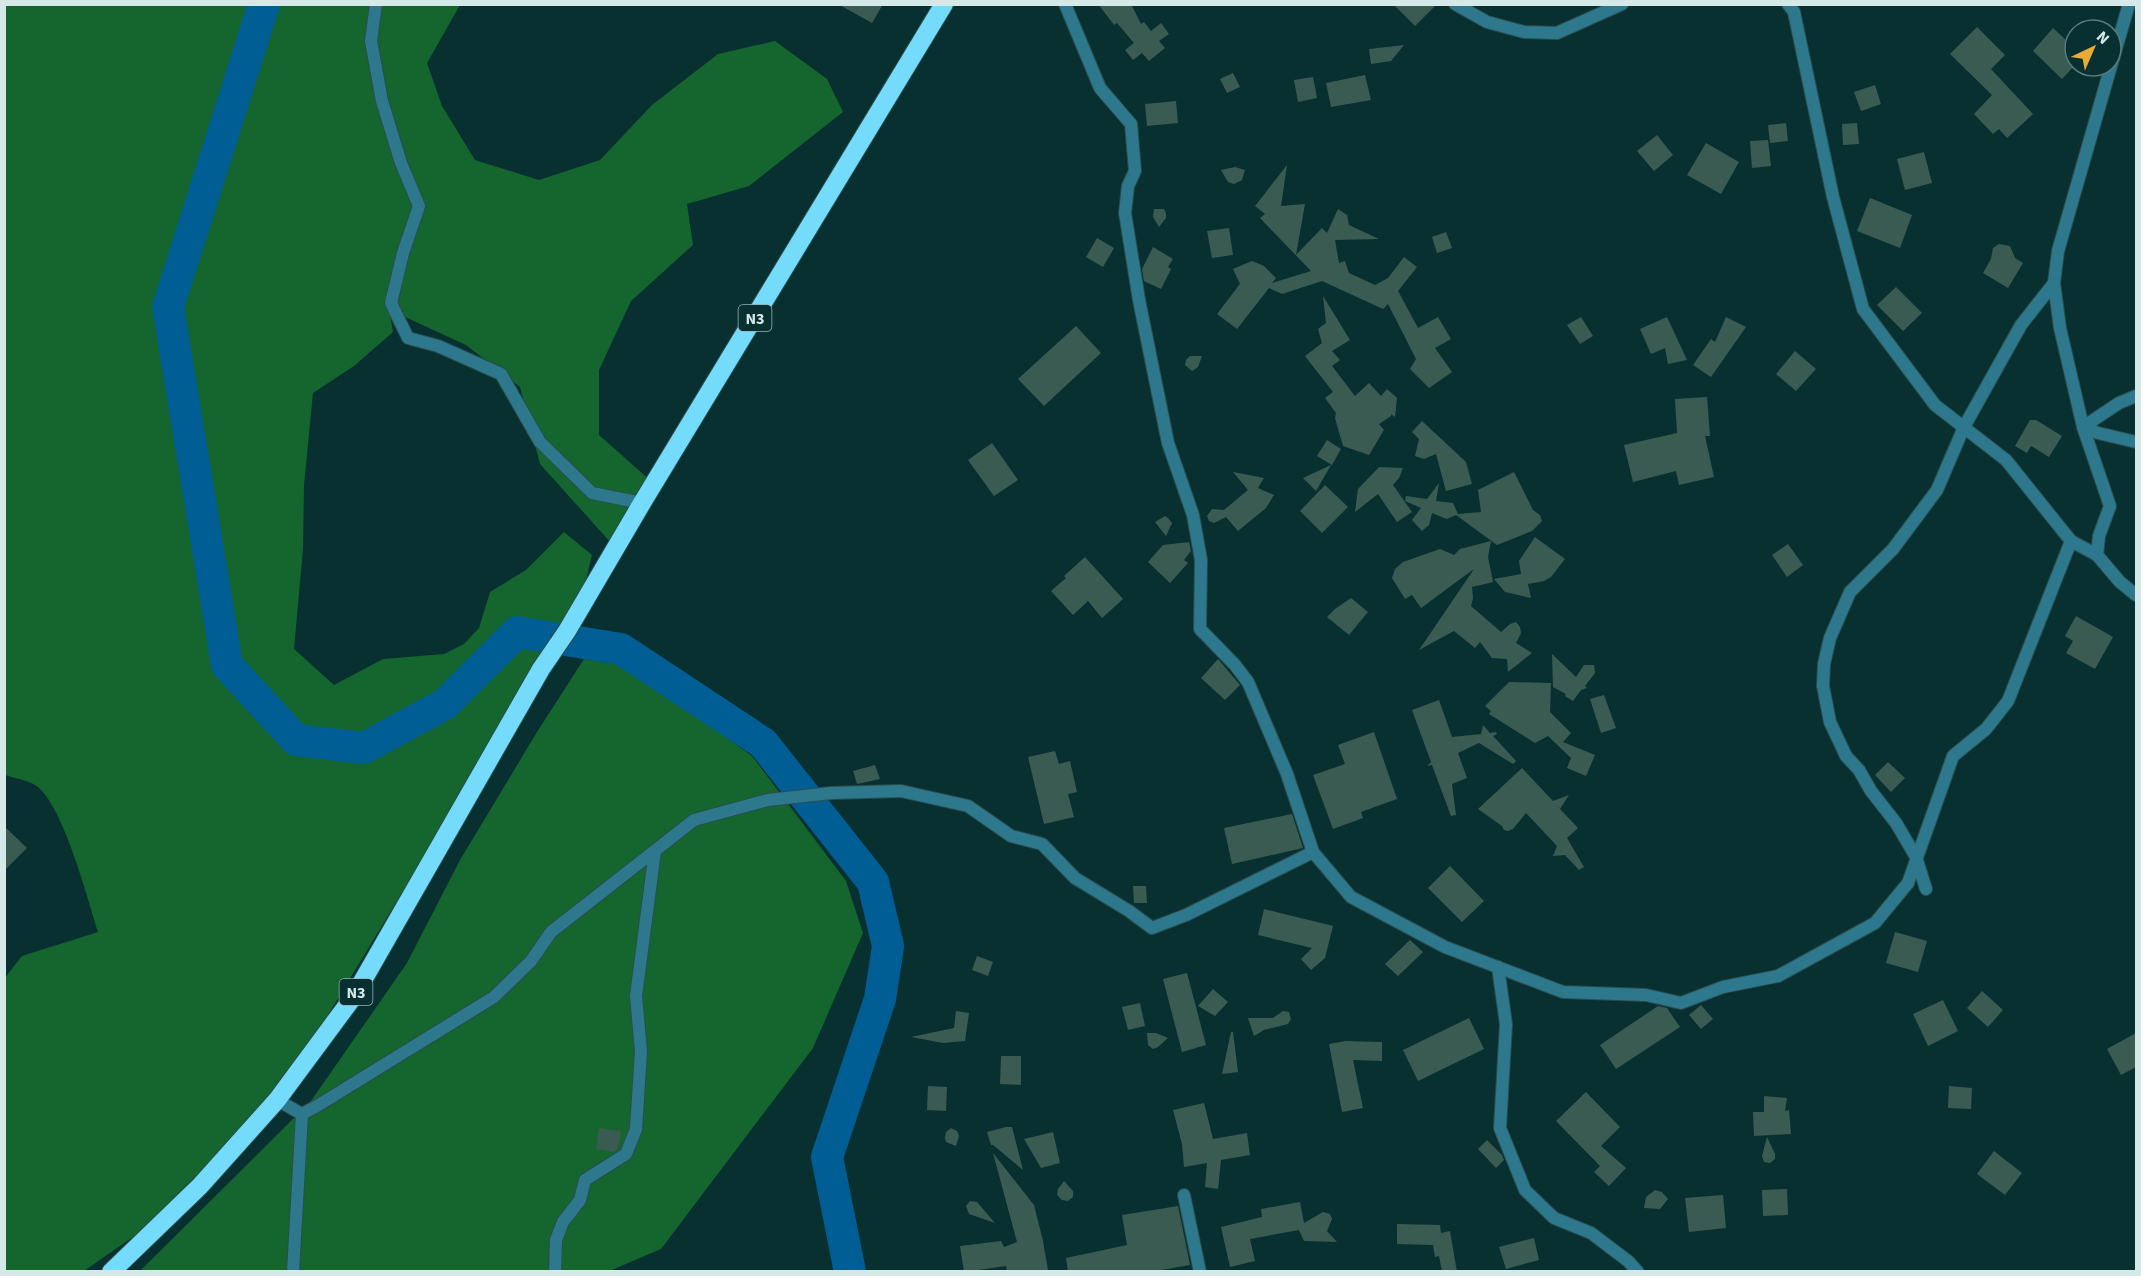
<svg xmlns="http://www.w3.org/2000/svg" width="2141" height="1276" font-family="'Source Sans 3',sans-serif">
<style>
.forest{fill:#14652e}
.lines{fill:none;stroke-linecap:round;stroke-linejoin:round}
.river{stroke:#015e94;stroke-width:32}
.building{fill:#3a5b51}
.street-casing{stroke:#2a4e4e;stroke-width:14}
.highway-casing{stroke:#2a4e4e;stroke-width:20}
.street{stroke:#2e788d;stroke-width:12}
.highway{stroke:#75dbfb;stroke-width:18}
.labels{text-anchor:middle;stroke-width:4.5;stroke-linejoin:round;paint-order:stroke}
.shield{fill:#093031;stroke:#98b2b2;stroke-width:1.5}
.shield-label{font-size:16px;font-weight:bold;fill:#d5e9e9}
</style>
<rect width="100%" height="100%" fill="#093031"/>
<g class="forest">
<path d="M 5,5 L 460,5 L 427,63 L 442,106 L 475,160 L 539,180 L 600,160 L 652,105 L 718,54 L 775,41 L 827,79 L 843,112 L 749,186 L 687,204 L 693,245 L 631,301 L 599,370 L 599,435 L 652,482 L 612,544 L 540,464 L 520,387 L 466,345 L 405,317 L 386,292 L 393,332 L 354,366 L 313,393 L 304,485 L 303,549 L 294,649 L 334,685 L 383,659 L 444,654 L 464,644 L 479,628 L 490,592 L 526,570 L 564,532 L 592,555 L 574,630 L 443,825 L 314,1038 L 245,1126 L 140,1232 L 84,1271 L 5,1271 L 4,979 L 22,956 L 98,932 C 88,900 62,801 35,785 C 27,780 14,778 5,775 Z"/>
<path d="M 584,659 L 629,666 L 752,756 L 846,881 L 863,933 L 813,1048 L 661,1249 L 607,1272 L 139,1272 L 311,1101 L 407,963 L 460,860 L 537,732 Z"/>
</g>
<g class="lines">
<path class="river" d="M 264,4 L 168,307 L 227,665 L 296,740 L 364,748 L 445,704 L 517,632 L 621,649 L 763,743 L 873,882 L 888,946 L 880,999 L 827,1157 L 850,1272"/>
</g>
<g class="building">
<path d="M 838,4 L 883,4 L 872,23 Z"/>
<path d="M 1098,4 L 1131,4 L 1141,24 L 1144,22 L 1151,31 L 1161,23 L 1169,34 L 1159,41 L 1165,48 L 1149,61 L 1142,53 L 1133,60 L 1125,50 L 1134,43 L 1117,23 L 1114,25 Z"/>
<path d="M 1393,4 L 1437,4 L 1415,26 Z"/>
<path d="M 1977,27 L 2005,55 L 1991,69 L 2033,114 L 2007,138 L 1999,129 L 1993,134 L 1974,114 L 1992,95 L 1950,54 Z"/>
<path d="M 2053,28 L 2067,41 L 2075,32 L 2075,65 L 2062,79 L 2033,51 Z"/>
<path d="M 1404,45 L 1391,61 L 1371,64 L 1369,49 Z"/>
<path d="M 1233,73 L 1240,87 L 1227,93 L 1220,79 Z"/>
<path d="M 1365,75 L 1371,100 L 1331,107 L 1326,83 Z"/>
<path d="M 1313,77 L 1317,98 L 1298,102 L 1294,80 Z"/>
<path d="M 1875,85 L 1881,104 L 1861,111 L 1854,92 Z"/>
<path d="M 1176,101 L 1178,123 L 1147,126 L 1145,104 Z"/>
<path d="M 1786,123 L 1788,141 L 1770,143 L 1768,125 Z"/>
<path d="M 1857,123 L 1859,144 L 1843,145 L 1842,124 Z"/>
<path d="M 1657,135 L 1673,155 L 1654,171 L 1637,151 Z"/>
<path d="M 1768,140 L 1771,166 L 1752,168 L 1750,141 Z"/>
<path d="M 1706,143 L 1739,162 L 1721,194 L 1687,175 Z"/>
<path d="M 1924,152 L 1932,183 L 1905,190 L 1897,159 Z"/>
<path d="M 1287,165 L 1281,206 L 1305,204 L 1296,255 L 1322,228 L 1327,233 L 1338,209 L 1347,215 L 1349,225 L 1379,239 L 1335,240 L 1339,263 L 1345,261 L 1349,273 L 1375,285 L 1388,278 L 1404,257 L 1417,267 L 1398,291 L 1418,328 L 1438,317 L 1451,339 L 1435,348 L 1452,372 L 1429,388 L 1410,369 L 1416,359 L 1388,304 L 1383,309 L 1322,281 L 1282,294 L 1269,288 L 1237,329 L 1217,314 L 1240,284 L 1233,269 L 1252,261 L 1264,266 L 1276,278 L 1272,283 L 1311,271 L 1260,218 L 1265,214 L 1255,206 Z"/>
<path d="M 1235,167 L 1245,170 L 1242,180 L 1234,184 L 1228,182 L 1221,170 Z"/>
<path d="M 1870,198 L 1912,215 L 1900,248 L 1857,231 Z"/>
<path d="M 1154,209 L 1164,209 L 1166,213 L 1166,218 L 1159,227 L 1153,217 Z"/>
<path d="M 1229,228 L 1233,255 L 1212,258 L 1207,231 Z"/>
<path d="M 1446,232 L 1452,248 L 1437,253 L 1432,237 Z"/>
<path d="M 1097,238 L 1114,248 L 1103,267 L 1086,257 Z"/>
<path d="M 1999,244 L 2010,246 L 2015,258 L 2023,263 L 2008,288 L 1983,273 L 1991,259 L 1993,248 Z"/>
<path d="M 1153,247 L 1173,259 L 1168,267 L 1171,269 L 1161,289 L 1144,281 L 1142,269 Z"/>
<path d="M 1896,287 L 1922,313 L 1903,331 L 1877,305 Z"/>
<path d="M 1323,296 L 1350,340 L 1332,351 L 1340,360 L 1332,366 L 1355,396 L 1369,383 L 1381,396 L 1387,389 L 1397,398 L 1395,417 L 1391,414 L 1391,416 L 1379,424 L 1384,430 L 1369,455 L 1343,446 L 1335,418 L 1336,413 L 1325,398 L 1333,392 L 1305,356 L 1322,343 L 1318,329 L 1326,323 Z"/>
<path d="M 1581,317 L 1593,336 L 1580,344 L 1567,325 Z"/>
<path d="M 1667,317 L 1687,360 L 1668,364 L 1665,348 L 1651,354 L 1640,329 Z"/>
<path d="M 1726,317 L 1746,327 L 1711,377 L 1693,365 L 1711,339 L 1715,342 Z"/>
<path d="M 1076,326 L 1101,353 L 1044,406 L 1018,379 Z"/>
<path d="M 1795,351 L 1816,369 L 1796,391 L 1776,374 Z"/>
<path d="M 1190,356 L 1202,356 L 1198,367 L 1192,371 L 1185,365 L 1186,360 Z"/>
<path d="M 1707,397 L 1710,436 L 1705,436 L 1714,477 L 1679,485 L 1676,471 L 1633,482 L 1624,445 L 1677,433 L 1675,399 Z"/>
<path d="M 2030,420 L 2036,420 L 2062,436 L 2049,457 L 2031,446 L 2027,453 L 2015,446 Z"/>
<path d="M 1422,421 L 1466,462 L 1472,484 L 1446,491 L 1436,454 L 1424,459 L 1415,456 L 1419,439 L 1412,432 Z"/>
<path d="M 1327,440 L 1341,449 L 1332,465 L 1317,456 Z"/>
<path d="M 992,443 L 1018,480 L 994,496 L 968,460 Z"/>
<path d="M 1331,465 L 1316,491 L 1303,478 Z"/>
<path d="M 1379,467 L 1403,468 L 1399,478 L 1393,485 L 1412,512 L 1397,522 L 1378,494 L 1355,512 L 1358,489 Z"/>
<path d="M 1233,472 L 1264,478 L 1258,488 L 1274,495 L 1266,508 L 1238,531 L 1226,517 L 1214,523 L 1209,521 L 1207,516 L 1212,509 L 1224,510 L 1248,490 Z"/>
<path d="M 1514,472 L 1533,510 L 1540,515 L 1542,521 L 1532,531 L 1497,545 L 1456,515 L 1447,519 L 1432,513 L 1429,525 L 1422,531 L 1412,520 L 1421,508 L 1405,501 L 1406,496 L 1427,499 L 1439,483 L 1436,501 L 1453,503 L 1458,514 L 1481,512 L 1478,490 Z"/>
<path d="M 1325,485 L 1348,507 L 1322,533 L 1300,511 Z"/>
<path d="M 1165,516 L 1168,518 L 1172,523 L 1166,536 L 1155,522 Z"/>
<path d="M 1535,537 L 1565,559 L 1551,577 L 1544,581 L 1528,584 L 1531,598 L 1505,592 L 1494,579 L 1521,574 L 1519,561 Z"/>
<path d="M 1491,541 L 1488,557 L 1493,582 L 1472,587 L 1473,598 L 1471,606 L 1501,632 L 1510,624 L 1516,622 L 1520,627 L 1521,633 L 1516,643 L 1532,653 L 1508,672 L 1507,659 L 1492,658 L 1480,642 L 1475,648 L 1454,631 L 1419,650 L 1474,569 L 1421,608 L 1412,595 L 1405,599 L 1392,578 L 1395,569 L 1403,562 L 1440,549 L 1454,555 L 1460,549 Z"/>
<path d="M 1189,542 L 1191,551 L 1184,560 L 1188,563 L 1170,583 L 1148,562 L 1163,545 Z"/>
<path d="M 1788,544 L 1803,565 L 1787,577 L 1772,555 Z"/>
<path d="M 1085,557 L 1123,599 L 1102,618 L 1088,601 L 1073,615 L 1051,591 L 1066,578 L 1064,576 Z"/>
<path d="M 1351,598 L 1368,612 L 1349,635 L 1327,617 L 1335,609 Z"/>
<path d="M 2076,616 L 2113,637 L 2095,669 L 2066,653 L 2073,641 L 2065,636 Z"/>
<path d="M 1552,654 L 1576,677 L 1584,665 L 1594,665 L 1595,673 L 1585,686 L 1587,688 L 1581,690 L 1573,701 L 1565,696 L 1566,694 L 1553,687 Z"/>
<path d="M 1218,659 L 1240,685 L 1225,700 L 1201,678 Z"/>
<path d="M 1509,682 L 1551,683 L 1550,712 L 1571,733 L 1563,742 L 1595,755 L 1586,776 L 1567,768 L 1571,758 L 1548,736 L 1535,743 L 1489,714 L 1491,711 L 1485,706 Z"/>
<path d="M 1604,695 L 1616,728 L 1601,733 L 1590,699 Z"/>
<path d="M 1439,700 L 1452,737 L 1481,734 L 1483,725 L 1490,733 L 1496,732 L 1497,734 L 1493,736 L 1516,761 L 1513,764 L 1479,743 L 1458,753 L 1467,778 L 1452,784 L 1456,815 L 1451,816 L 1432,765 L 1427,766 L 1431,762 L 1412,710 Z"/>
<path d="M 1374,732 L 1397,799 L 1361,812 L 1363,818 L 1333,829 L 1313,775 L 1345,764 L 1338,745 Z"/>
<path d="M 1055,751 L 1059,764 L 1070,761 L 1077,792 L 1068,794 L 1074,817 L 1044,824 L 1028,757 Z"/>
<path d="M 1888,762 L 1905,778 L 1891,792 L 1875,775 Z"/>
<path d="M 875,765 L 880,779 L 857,784 L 853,771 Z"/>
<path d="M 1522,768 L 1553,801 L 1569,795 L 1560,809 L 1578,828 L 1567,838 L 1584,867 L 1579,870 L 1565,855 L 1553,856 L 1557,846 L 1526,813 L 1513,829 L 1508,831 L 1504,830 L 1502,826 L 1478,809 Z"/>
<path d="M 1292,814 L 1303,848 L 1232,864 L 1224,828 Z"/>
<path d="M 4,826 L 27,848 L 4,871 Z"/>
<path d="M 1450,866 L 1484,901 L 1462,922 L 1428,888 Z"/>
<path d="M 1133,886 L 1146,886 L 1147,903 L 1134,903 Z"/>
<path d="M 1264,909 L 1333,926 L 1325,958 L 1311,970 L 1301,959 L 1312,948 L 1258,935 Z"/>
<path d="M 1895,932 L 1927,941 L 1918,972 L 1886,963 Z"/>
<path d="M 1410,940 L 1423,952 L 1398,976 L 1385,964 Z"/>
<path d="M 977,956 L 993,962 L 988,976 L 972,970 Z"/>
<path d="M 1187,973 L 1206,1045 L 1182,1052 L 1163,979 Z"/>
<path d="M 1213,989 L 1228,1002 L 1215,1016 L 1198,1006 Z"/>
<path d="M 1982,991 L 2003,1010 L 1988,1027 L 1967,1008 Z"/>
<path d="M 1943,1000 L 1958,1031 L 1928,1046 L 1913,1014 Z"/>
<path d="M 1140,1003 L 1145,1026 L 1128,1030 L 1122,1007 Z"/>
<path d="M 1701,1005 L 1713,1019 L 1701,1029 L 1689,1015 Z"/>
<path d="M 1658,1006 L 1667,1008 L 1680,1027 L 1616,1069 L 1600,1045 Z"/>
<path d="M 956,1011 L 969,1013 L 965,1041 L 943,1043 L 911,1037 L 954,1028 Z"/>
<path d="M 1283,1011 L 1289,1012 L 1291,1019 L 1288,1024 L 1264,1030 L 1254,1036 L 1248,1018 L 1273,1018 Z"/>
<path d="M 1469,1018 L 1484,1049 L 1418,1081 L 1403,1050 Z"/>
<path d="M 1231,1032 L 1233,1032 L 1238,1072 L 1222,1074 Z"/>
<path d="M 1147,1033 L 1156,1033 L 1168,1038 L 1158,1047 L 1153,1049 L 1148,1045 Z"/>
<path d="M 2136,1033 L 2136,1067 L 2121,1075 L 2107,1049 Z"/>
<path d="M 1346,1041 L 1382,1042 L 1382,1061 L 1353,1060 L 1363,1108 L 1342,1112 L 1329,1044 Z"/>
<path d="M 1001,1056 L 1021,1056 L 1021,1085 L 1000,1084 Z"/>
<path d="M 928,1086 L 947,1087 L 946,1111 L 927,1110 Z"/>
<path d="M 1949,1086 L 1972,1088 L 1971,1109 L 1948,1108 Z"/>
<path d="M 1586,1092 L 1620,1127 L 1601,1146 L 1626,1168 L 1609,1186 L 1594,1172 L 1600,1166 L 1556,1121 Z"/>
<path d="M 1764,1096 L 1787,1098 L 1785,1111 L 1789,1110 L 1791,1134 L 1754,1136 L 1753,1112 L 1764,1112 Z"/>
<path d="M 1204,1103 L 1213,1139 L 1247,1133 L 1250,1155 L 1221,1160 L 1218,1189 L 1205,1187 L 1207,1163 L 1184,1167 L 1182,1144 L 1173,1110 Z"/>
<path d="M 1006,1127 L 1012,1127 L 1023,1170 L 993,1145 L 991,1145 L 987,1132 Z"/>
<path d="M 599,1128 L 621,1131 L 618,1149 L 614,1152 L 596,1149 Z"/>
<path d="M 951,1128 L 957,1131 L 959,1136 L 956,1146 L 946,1142 L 945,1138 L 946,1132 Z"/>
<path d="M 1053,1132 L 1060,1163 L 1041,1168 L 1024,1139 Z"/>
<path d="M 1767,1137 L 1775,1154 L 1775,1159 L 1770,1163 L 1764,1162 L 1762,1156 Z"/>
<path d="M 1487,1140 L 1502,1155 L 1504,1160 L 1496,1168 L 1478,1149 Z"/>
<path d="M 1994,1151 L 2022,1173 L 2005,1195 L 1977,1174 Z"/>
<path d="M 993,1153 L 1034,1205 L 1043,1241 L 1048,1270 L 1007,1272 L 1006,1266 L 964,1272 L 960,1246 L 1001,1241 L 1004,1247 L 1017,1242 Z"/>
<path d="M 1064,1181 L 1073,1191 L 1073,1197 L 1068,1201 L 1062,1200 L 1057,1195 L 1058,1189 Z"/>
<path d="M 1787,1189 L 1788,1215 L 1763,1216 L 1762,1190 Z"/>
<path d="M 1655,1190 L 1662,1192 L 1668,1199 L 1660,1209 L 1644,1208 L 1646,1197 Z"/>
<path d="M 1723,1195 L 1726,1228 L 1689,1232 L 1685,1198 Z"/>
<path d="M 970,1201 L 977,1202 L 995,1223 L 969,1214 L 966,1206 Z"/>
<path d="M 1300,1202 L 1304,1223 L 1323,1212 L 1330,1214 L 1332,1219 L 1327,1231 L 1337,1242 L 1304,1241 L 1299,1230 L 1250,1239 L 1255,1261 L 1230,1267 L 1221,1227 L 1262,1217 L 1261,1209 Z"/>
<path d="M 1178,1206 L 1190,1265 L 1150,1272 L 1068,1272 L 1066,1258 L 1127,1245 L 1122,1215 Z"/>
<path d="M 1397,1224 L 1440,1225 L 1441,1233 L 1450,1231 L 1457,1272 L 1442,1272 L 1439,1256 L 1435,1257 L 1433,1245 L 1397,1244 Z"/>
<path d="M 1534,1238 L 1539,1260 L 1506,1269 L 1499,1247 Z"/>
</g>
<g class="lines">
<defs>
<g id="street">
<path d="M 376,4 L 371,41 L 382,101 L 401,163 L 419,206 L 403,253 L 391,303 L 408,338 L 438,346 L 501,374 L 540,442 L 592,493 L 642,503"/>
<path d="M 1065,4 L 1100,88 L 1131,124 L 1135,171 L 1128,186 L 1125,213 L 1139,300 L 1168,443 L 1193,515 L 1201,560 L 1200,629 L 1235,665 L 1248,682 L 1287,774 L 1313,852 L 1351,897 L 1445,947 L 1563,992 L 1646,995 L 1681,1003 L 1723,987 L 1778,976 L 1875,923 L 1908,883 L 1953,756 L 1986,729 L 2008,701 L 2071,541"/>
<path d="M 1455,4 L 1487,22 L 1524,32 L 1557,33 L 1622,4"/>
<path d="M 1788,4 L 1794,12 L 1833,197 L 1863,309 L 1935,405 L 2006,460 L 2071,541 L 2097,555 L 2120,582 L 2136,595"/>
<path d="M 2111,66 L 2129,4"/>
<path d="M 2136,396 L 2119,403 L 2083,427 L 2098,433 L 2136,442"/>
<path d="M 2097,555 L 2099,536 L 2110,506 L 2083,427 L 2060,328 L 2054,283 L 2058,251 L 2111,66"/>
<path d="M 1926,889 L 1916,857 L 1896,823 L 1871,791 L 1859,770 L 1846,756 L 1830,722 L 1823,686 L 1824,664 L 1830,638 L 1850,592 L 1893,549 L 1937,490 L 1964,427 L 2021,325 L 2054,283"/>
<path d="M 1498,967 L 1506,1024 L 1500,1128 L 1525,1190 L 1554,1218 L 1591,1233 L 1628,1261 L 1638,1272"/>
<path d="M 277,1100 L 302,1114 L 317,1106 L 494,997 L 531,961 L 551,932 L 694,820 L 768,800 L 831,793 L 901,791 L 968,806 L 1011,836 L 1042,844 L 1075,878 L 1129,911 L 1152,928 L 1186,915 L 1313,852"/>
<path d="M 1184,1195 L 1200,1272"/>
<path d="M 293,1272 L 302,1114"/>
<path d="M 555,1272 L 556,1240 L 563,1222 L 580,1200 L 585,1180 L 626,1154 L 636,1129 L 641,1051 L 636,996 L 655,851"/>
</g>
<path id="highway" d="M 111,1272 L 200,1186 L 277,1100 L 354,996 L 541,669 L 567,631 L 642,503 L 944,4"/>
</defs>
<use href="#street" class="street-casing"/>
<use href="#highway" class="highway-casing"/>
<use href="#street" class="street"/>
<use href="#highway" class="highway"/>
</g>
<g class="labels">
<g class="shield">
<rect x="738.5" y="305" width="33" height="26" rx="4.5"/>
<rect x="339.5" y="979" width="33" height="26" rx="4.5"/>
</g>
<g class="shield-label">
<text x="755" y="324">N3</text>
<text x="356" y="998">N3</text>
</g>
</g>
<rect width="2141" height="1276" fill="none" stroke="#d5e9e9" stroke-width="12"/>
<g transform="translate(2093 48) rotate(44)"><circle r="28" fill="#093031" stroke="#5b7a7b" stroke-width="1.5"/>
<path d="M0-4.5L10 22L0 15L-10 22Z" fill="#e9aa38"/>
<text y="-9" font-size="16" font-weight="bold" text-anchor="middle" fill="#d5e9e9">N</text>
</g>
</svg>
